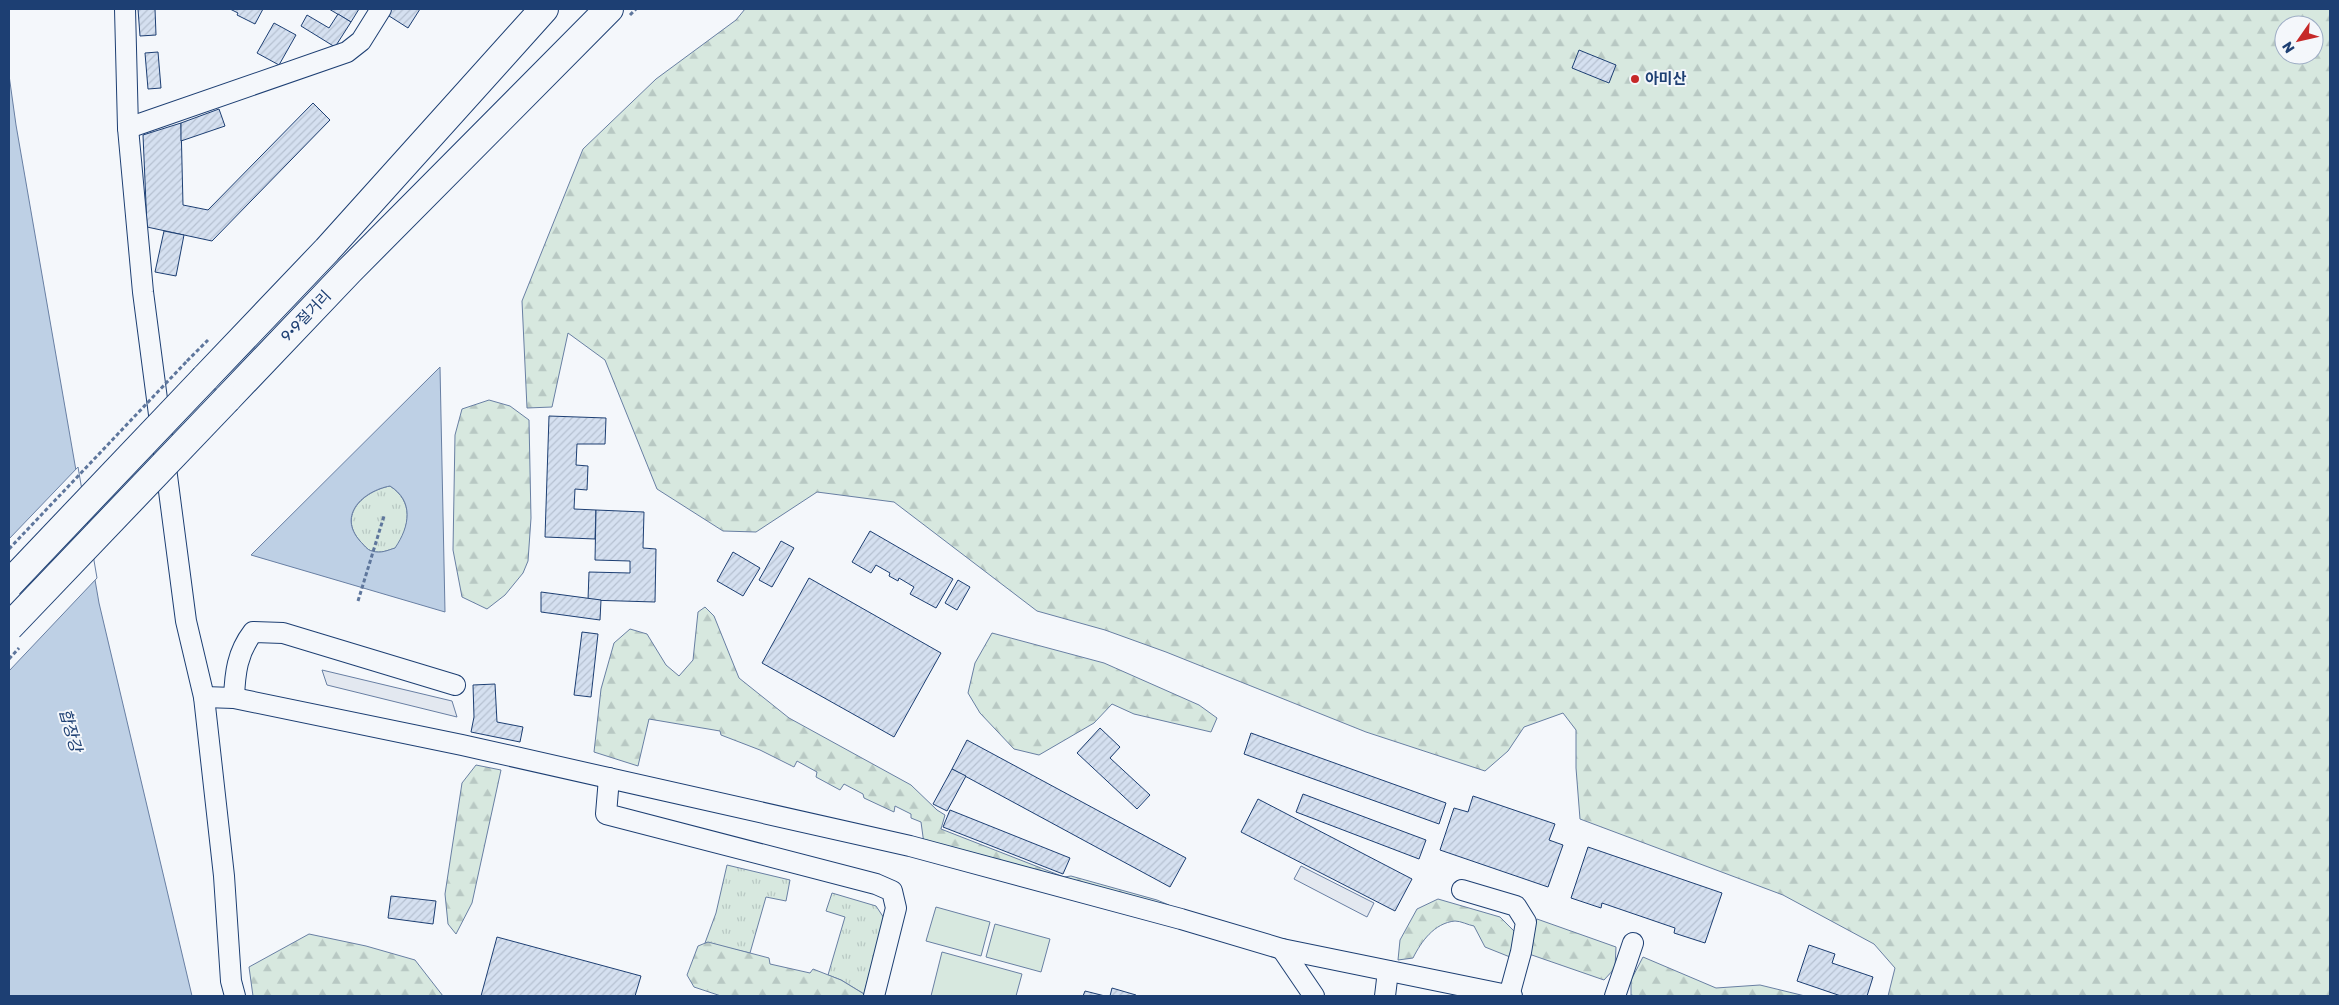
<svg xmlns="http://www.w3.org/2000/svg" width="2339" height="1005" font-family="Rubik,'Noto Sans KR',sans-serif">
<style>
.grass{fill:url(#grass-tufts);stroke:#687fa3}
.forest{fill:url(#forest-firs);stroke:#687fa3;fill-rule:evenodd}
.pitch{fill:#d7e8df;stroke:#687fa3}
.parking{fill:#e3e8f0;stroke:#687fa3}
.water{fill:#bed0e5;stroke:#687fa3;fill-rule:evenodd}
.pier{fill:#f4f7fb;stroke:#687fa3}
.building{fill:url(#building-hatch);stroke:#1d3f73}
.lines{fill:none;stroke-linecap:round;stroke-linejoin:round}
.minor-casing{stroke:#1d3f73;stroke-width:22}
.highway-casing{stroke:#1d3f73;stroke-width:30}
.path{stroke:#5e769c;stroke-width:3;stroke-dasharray:4 2.5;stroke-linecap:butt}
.minor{stroke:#f4f7fb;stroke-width:20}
.highway{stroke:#f4f7fb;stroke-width:28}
.highway-bridge-casing{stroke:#1d3f73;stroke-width:30;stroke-linecap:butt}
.path-bridge{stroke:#5e769c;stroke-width:3;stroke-dasharray:4 2.5;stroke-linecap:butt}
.highway-bridge{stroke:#f4f7fb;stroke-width:28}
.poi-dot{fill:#c62828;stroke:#f4f7fb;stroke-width:2}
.labels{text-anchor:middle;stroke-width:4;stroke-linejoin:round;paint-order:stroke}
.poi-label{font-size:15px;font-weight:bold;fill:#1d3f73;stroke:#f4f7fb;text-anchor:start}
.street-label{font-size:15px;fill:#1d3f73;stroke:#f4f7fb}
.water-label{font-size:16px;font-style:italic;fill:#1d3f73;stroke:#f4f7fb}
</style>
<defs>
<pattern id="grass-tufts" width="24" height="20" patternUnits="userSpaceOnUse" patternTransform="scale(1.25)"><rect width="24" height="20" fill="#d7e8df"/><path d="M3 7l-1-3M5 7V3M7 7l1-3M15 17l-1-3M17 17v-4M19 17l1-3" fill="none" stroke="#b8c8c3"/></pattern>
<pattern id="forest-firs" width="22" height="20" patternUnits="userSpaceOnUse" patternTransform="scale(1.25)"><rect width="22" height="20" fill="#d7e8df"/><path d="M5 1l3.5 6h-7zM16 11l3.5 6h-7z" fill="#b8c8c3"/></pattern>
<pattern id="building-hatch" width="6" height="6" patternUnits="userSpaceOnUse" patternTransform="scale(1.25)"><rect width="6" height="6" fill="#d5e0f0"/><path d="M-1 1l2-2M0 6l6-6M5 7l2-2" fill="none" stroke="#b6c1d1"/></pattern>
</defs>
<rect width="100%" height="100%" fill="#f4f7fb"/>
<g class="grass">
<path d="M 390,486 C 414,502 410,526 396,548 C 388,550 381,554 372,551 C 367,550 364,545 360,541 C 337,515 364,491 390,486 Z"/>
<path d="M 727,865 L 790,880 L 786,901 L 766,897 L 750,953 L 705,943 L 716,913 Z"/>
<path d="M 832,893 L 876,906 L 884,918 L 864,994 L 841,980 L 828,975 L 845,917 L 826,911 Z"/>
</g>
<g class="forest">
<path d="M 745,9 L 2330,9 L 2330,996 L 1888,996 L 1895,968 L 1874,944 L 1783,895 L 1580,819 L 1576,768 L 1576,730 L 1563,713 L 1524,727 L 1508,751 L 1485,771 L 1366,732 L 1166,652 L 1105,630 L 1037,611 L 894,502 L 817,492 L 756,532 L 723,531 L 657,489 L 605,360 L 568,333 L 552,407 L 527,408 L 522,301 L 583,149 L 656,79 L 736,20 ZM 2284,25 L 2314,25 L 2314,55 L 2284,55 Z"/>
<path d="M 489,400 L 510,406 L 529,420 L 531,518 L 528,561 L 523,573 L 505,595 L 487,609 L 462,597 L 453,550 L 455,435 L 462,409 Z"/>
<path d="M 705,607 L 714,616 L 739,678 L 789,718 L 911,785 L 937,810 L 945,815 L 941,829 L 1064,877 L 1071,876 L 1157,900 L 1169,905 L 1165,911 L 924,844 L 921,822 L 911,818 L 911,814 L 895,806 L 894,812 L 864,798 L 863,794 L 844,784 L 840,790 L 816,777 L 817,772 L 797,761 L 794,767 L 760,750 L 721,735 L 720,731 L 649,719 L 638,766 L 594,752 L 601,689 L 614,643 L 630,629 L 647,634 L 666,665 L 679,676 L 693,660 L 698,612 Z"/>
<path d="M 992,633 L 1104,663 L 1199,705 L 1217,718 L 1211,732 L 1134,714 L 1112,704 L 1094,723 L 1039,755 L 1014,749 L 980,713 L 968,693 L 975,663 Z"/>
<path d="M 476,765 L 501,770 L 472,903 L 456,934 L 448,924 L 445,894 L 462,783 Z"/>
<path d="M 1438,899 L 1500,917 L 1516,933 L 1510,957 L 1485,947 L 1474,926 C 1468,925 1461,921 1455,921 C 1434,923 1421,942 1413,958 L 1398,960 L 1400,940 L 1417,909 Z"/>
<path d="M 1537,919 L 1616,947 L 1615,968 L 1604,980 L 1526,953 Z"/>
<path d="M 309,934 L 366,946 L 415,960 L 443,996 L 253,996 L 249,967 Z"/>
<path d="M 708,942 L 769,958 L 770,964 L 810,973 L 813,969 L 841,980 L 864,994 L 863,996 L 721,996 L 694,987 L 687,975 L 698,946 Z"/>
<path d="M 1643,957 L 1716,988 L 1760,985 L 1805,996 L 1636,996 L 1631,995 L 1631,980 Z"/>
</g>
<g class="pitch">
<path d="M 936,907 L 990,922 L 981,956 L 926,941 Z"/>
<path d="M 995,924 L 1050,939 L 1041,972 L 986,957 Z"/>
<path d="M 942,952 L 1022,974 L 1016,996 L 931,996 Z"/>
</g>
<g class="parking">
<path d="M 322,670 L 452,701 L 457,717 L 327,685 Z"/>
<path d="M 1301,866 L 1374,903 L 1367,917 L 1294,879 Z"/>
</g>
<g class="water">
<path d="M 9,75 L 16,125 L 99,603 L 192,996 L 9,996 Z"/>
<path d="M 440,367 L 445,612 L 251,555 ZM 390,486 C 414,501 410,526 395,548 C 388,550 381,554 372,551 C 367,550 364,545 360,541 C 337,515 363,491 390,486 Z"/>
</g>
<path class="pier" d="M 78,467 L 97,578 L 9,671 L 9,539 Z"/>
<g class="building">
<path d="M 138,9 L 155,9 L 156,35 L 140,36 Z"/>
<path d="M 230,9 L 263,9 L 255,24 L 237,15 L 238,13 Z"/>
<path d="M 329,9 L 359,9 L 351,22 Z"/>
<path d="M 389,9 L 420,9 L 408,28 L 386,14 Z"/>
<path d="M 338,14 L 351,22 L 335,47 L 301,26 L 307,15 L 329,28 Z"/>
<path d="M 274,23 L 296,35 L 279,65 L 257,53 Z"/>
<path d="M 1579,50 L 1616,65 L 1609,83 L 1572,68 Z"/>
<path d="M 158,52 L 161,88 L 148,89 L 145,53 Z"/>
<path d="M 313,103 L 330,120 L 212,241 L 147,227 L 143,135 L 181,123 L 183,205 L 208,210 Z"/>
<path d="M 219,109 L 225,126 L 181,141 L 181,123 Z"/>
<path d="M 164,231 L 184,235 L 176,276 L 155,272 Z"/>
<path d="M 549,416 L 606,418 L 605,444 L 577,444 L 576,465 L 588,466 L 587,490 L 575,489 L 574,509 L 596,510 L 595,539 L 545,537 Z"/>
<path d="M 596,510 L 644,512 L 643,548 L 656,549 L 655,602 L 588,600 L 589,572 L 630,573 L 630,561 L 595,560 Z"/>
<path d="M 870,531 L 953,579 L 936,608 L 910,594 L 914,587 L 899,578 L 898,581 L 889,576 L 890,573 L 876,565 L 871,573 L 852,562 Z"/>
<path d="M 781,541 L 794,548 L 772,587 L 759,580 Z"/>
<path d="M 733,552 L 760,568 L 743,596 L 717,581 Z"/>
<path d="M 809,578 L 941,653 L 894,737 L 762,663 Z"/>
<path d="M 958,580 L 970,587 L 957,610 L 945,603 Z"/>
<path d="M 541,592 L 601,600 L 600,620 L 541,612 Z"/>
<path d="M 582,632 L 598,634 L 591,697 L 574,695 Z"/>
<path d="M 495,684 L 497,722 L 523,727 L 520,742 L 471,732 L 474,717 L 473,685 Z"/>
<path d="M 1100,728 L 1120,747 L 1110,758 L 1150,795 L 1137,809 L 1077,753 Z"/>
<path d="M 1251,733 L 1446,803 L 1439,824 L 1244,754 Z"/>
<path d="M 967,740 L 1186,858 L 1170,887 L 952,769 Z"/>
<path d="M 952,769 L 966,776 L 947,811 L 933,804 Z"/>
<path d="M 1303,794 L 1426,840 L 1419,859 L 1296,812 Z"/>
<path d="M 1473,796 L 1555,824 L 1549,840 L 1563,845 L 1548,887 L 1440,850 L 1454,808 L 1468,812 Z"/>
<path d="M 1258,799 L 1412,879 L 1395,911 L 1241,832 Z"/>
<path d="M 950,810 L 1070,858 L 1063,874 L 943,827 Z"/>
<path d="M 1588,847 L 1722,893 L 1705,943 L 1674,933 L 1675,928 L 1602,903 L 1601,908 L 1571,898 Z"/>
<path d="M 391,896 L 436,901 L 433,924 L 388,918 Z"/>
<path d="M 497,937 L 641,976 L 635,996 L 481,996 Z"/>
<path d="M 1809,945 L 1835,954 L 1832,963 L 1873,977 L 1867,996 L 1841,996 L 1797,981 Z"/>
<path d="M 1112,988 L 1136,995 L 1136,996 L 1110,996 Z"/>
<path d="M 1085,991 L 1105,996 L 1083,996 Z"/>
</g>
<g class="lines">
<defs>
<g id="minor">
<path d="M 125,9 L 128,128 L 143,292 L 186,621 L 204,697 L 224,876 L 231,981 L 235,996"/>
<path d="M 128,128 L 347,52 L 361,41 L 381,9"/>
<path d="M 204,697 L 234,698 L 462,745 L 910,846 L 1181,919 L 1282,949 L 1512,996"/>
<path d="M 234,698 C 235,673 237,653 253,632 L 283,633 L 455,685"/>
<path d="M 609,778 L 606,814 L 876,884 L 892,891 L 896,908 L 874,996"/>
<path d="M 1462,890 L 1516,906 L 1526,922 L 1521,952 L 1509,996"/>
<path d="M 1282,949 L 1314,996"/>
<path d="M 1385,996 L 1388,971"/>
<path d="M 1615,996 L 1633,943"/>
</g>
<g id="highway">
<path d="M 205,378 L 327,250 L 544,9"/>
<path d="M 227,399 L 349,271 L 609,9"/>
</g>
</defs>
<use href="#minor" class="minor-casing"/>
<use href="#highway" class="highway-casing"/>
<g class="path">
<path d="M 630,15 L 636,9"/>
<path d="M 187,361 L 208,340"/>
<path d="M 358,601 L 384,516"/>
</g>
<use href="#minor" class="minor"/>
<use href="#highway" class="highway"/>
<defs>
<g id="highway-bridge">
<path d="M 9,584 L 205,378"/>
<path d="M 9,627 L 227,399"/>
</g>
</defs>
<use href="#highway-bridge" class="highway-bridge-casing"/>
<g class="path-bridge">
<path d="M 9,549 L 187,361"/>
<path d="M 9,659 L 19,648"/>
</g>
<use href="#highway-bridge" class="highway-bridge"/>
</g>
<circle class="poi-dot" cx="1635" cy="79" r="5"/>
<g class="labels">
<g class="poi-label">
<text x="1645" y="84">아미산</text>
</g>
<g class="street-label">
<text transform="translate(306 316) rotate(-46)" y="5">9·9절거리</text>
</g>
<g class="water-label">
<text transform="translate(71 730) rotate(74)" y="6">합장강</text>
</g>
</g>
<rect width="2339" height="1005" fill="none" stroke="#1d3f73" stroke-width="20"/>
<g transform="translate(2299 40) rotate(236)"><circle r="24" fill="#f4f7fb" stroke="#9eadc5"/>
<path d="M0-4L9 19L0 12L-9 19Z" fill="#c62828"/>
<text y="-8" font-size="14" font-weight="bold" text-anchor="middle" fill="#1d3f73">N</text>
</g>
</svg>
